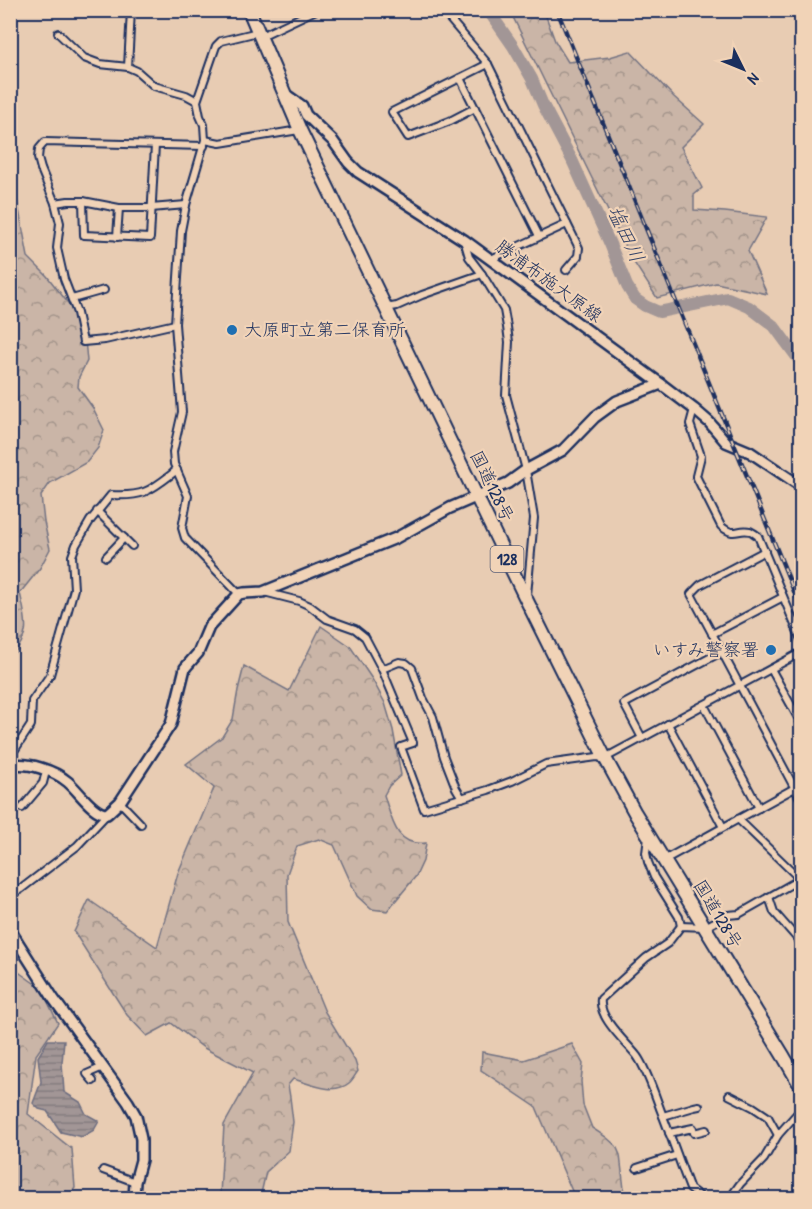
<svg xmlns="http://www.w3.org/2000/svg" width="812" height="1209" font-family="'Patrick Hand','Klee One',sans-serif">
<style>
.forest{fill:url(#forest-crowns);stroke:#727282;stroke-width:1.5}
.water{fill:url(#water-rules);stroke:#6c6d80;stroke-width:1.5}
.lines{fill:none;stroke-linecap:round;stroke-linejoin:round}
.river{stroke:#a29696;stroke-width:12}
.street-casing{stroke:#1b2f5e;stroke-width:10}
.secondary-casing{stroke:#1b2f5e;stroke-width:14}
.highway-casing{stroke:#1b2f5e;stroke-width:16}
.street{stroke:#f1d3b7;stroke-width:6}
.secondary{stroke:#f1d3b7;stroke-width:9}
.highway{stroke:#f1d3b7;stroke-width:12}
.rail-casing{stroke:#1b2f5e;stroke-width:4.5}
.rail{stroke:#f1d3b7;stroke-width:2;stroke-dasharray:7;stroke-linecap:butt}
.poi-dot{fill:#1f6fb2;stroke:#f1d3b7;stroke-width:2}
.labels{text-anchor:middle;stroke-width:4.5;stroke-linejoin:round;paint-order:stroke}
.shield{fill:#f1d3b7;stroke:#5b6079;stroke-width:1.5}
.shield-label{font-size:16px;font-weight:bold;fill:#1b2f5e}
.street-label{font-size:18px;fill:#1b2f5e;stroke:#f1d3b7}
.poi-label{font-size:18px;fill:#1b2f5e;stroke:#f1d3b7;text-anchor:start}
.water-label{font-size:20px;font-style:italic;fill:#364469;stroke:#f1d3b7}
</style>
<defs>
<pattern id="forest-crowns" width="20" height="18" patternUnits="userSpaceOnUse" patternTransform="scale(1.5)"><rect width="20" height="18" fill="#cab5a7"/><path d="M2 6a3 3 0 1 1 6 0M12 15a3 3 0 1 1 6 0" fill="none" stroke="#a3948b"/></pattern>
<pattern id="water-rules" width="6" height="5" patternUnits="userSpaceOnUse" patternTransform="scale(1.5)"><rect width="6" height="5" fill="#a29696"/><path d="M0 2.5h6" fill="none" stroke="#837b7e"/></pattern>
</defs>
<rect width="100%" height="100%" fill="#e8ccb3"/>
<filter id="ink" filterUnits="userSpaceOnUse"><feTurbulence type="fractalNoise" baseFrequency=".0167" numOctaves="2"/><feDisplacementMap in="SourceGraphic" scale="12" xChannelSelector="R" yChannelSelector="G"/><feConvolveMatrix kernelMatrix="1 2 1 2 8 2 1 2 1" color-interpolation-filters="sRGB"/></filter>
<g filter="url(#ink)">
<g class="forest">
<path d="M 510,11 L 544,11 L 555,41 L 568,62 L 610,57 L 630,51 L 674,97 L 704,124 L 681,147 L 702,188 L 694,195 L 694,210 L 725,212 L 767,217 L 748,251 L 767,294 L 716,283 L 657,298 L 631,258 Z"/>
<path d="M 10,163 L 28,257 L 47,276 L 75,312 L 84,329 L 87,361 L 79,377 L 78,387 L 93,408 L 104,430 L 98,448 L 87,462 L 50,483 L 41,496 L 44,522 L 50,549 L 40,568 L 20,593 C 26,620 32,635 11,656 Z"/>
<path d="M 321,626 L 350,646 L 372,679 L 385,703 L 393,730 L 401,775 L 389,786 L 384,795 C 392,819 395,847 426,843 L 423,861 L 416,876 L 387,911 L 371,909 L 357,896 L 334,845 L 319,839 L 297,846 L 287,874 L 288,922 L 325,1012 L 355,1061 L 358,1071 C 355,1075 353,1080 349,1083 C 333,1096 309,1083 293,1079 L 288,1085 L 290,1097 L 293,1122 L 289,1151 L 266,1172 L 260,1198 L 226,1198 L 220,1195 L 224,1125 L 253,1073 L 204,1048 L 171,1023 L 147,1036 L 127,1015 L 74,932 L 89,900 L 157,947 L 178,873 L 214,788 L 186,764 L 222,737 L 233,719 L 238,690 L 244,666 L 289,691 Z"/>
<path d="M 10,966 L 41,988 L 58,1023 L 36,1055 L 28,1114 L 72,1149 L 75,1188 L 67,1198 L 11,1198 Z"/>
<path d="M 572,1044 L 583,1064 L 581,1081 L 583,1105 L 592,1128 L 606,1137 L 616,1146 L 620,1155 L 625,1198 L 575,1198 L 536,1107 L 481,1070 L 482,1052 L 524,1060 Z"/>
</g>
<path class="water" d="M 48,1040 L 64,1040 L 62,1063 L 64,1092 L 80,1102 L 86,1114 L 99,1121 L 94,1130 L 82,1137 L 61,1132 L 47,1111 L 39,1109 L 33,1103 L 41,1082 L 38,1057 Z"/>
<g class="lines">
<path class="river" d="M 488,10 L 513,46 L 532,79 L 543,105 L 572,160 L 610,244 L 627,286 L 635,299 L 645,306 L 659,312 L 728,298 L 749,307 L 774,326 L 802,364"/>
<defs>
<g id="street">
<path d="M 442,10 L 488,64 L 579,248 L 578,256 L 566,270"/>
<path d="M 58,33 L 84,58 L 100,64 L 128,67 L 137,71 L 154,86 L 186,95 L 197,101"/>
<path d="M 261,36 L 316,10"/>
<path d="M 128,67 L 131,10"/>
<path d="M 460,78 L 539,236"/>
<path d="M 475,108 L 450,121 L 408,137 L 392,112 L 488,64"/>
<path d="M 205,140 L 220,143 L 299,130"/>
<path d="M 83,201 L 84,235 L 150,238 L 155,145"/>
<path d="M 55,203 L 68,201 L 83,201 L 119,208 L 151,208 L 186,205"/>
<path d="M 117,237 L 119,208"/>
<path d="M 464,240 L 469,257 L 482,274 L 504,310 L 507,327 L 509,342 L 506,395 L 526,470 L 534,518 L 527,595"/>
<path d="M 491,259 L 567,224"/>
<path d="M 72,299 L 104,290"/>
<path d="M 386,308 L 397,306 L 422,295 L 482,274"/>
<path d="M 175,324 L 105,340 L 83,342 L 77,313 L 64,279 L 57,248 L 60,223 L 55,203 L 41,169 L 38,158 L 39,149 L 45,142 L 204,146"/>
<path d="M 694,409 L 690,424 L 701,456 L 696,476 L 721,526 C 735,538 737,528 750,531 C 751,531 758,536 758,536 L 802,642"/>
<path d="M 97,511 L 132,546"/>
<path d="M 765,551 L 700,585 L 691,594 L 802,802"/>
<path d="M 106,557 L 124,538"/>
<path d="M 264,592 L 299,601 L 310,606 L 327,619 L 355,629 L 365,637 L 382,669 L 413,743 L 401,747 L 424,809 L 488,790 L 512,781 L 546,764 L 597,757 L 605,758 L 802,652"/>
<path d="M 239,594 L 185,538 L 182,528 L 188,496 L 174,464 L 173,452 L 182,412 L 175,324 L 181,231 L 186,205 L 205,140 L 204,125 L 200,116 L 197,101 L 216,46 L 221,41 L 258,32"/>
<path d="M 712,634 L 783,597"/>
<path d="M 382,669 L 399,662 L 406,663 L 412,668 L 423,698 L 433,717 L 444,757 L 456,788 L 462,798"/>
<path d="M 771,669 L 802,725"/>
<path d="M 704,705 L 759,808"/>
<path d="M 668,724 L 723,827"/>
<path d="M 642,738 L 624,704 L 721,652"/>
<path d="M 13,766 L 14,751 L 31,725 L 32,701 L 50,675 L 74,589 L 72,556 L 76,545 L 90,521 L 111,495 C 145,497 151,490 177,470"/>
<path d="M 120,802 L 141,824"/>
<path d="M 22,808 L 43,783 L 46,771"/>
<path d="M 738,819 L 800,879"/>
<path d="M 648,837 L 646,853 L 648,862 L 654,877 L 679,917 L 681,926"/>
<path d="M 664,860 L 802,784"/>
<path d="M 10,895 L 21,889 L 77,846 L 107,814"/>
<path d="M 769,897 L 774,912 L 802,944"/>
<path d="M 93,1081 L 87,1074 L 103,1067"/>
<path d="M 729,1095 L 753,1107 L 768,1117 L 778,1135"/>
<path d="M 663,1116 L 694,1107 L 699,1106"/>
<path d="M 669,1133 L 693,1128 L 694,1133 L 706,1130"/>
<path d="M 637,1168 L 677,1155"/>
<path d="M 103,1170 L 135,1182"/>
<path d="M 702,1198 L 690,1189 C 680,1163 671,1137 661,1111 C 655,1095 647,1070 637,1056 C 626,1042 598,1018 601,999 L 646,958 L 668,943 L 681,926 L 705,927 L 728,915 L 739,914 L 802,878"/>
<path d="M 730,1198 L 740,1184 L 764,1159 L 778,1135 L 802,1108"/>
</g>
<g id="secondary">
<path d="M 285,94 L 302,106 L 306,115 L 333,141 L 348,162 L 358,172 L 464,240 L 661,384 L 694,409 L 709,422 L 726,442 L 750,452 L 802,487"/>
<path d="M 10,766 C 27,761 55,771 68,782 C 79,791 93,814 107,814 L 120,802 L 171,724 L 185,668 L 198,653 L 209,627 L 239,594 L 244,593 L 263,592 L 396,538 L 450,508 L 508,483 L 526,470 L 563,450 L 595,417 L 617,401 L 661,384"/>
<path d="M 10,930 L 53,998 L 128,1102 L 136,1116 L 141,1139 L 141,1160 L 135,1182 L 134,1198"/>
</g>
<path id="highway" d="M 249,10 L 300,130 L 526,599 L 605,758 L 635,813 L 784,1057 L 802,1088"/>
</defs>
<use href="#street" class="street-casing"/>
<use href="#secondary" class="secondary-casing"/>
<use href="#highway" class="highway-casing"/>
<use href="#street" class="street"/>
<use href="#secondary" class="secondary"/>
<use href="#highway" class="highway"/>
<defs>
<path id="rail" d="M 557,10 L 802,611"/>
</defs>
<use href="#rail" class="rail-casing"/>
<use href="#rail" class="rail"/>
</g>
</g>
<g class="poi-dot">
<circle cx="232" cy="330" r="6"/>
<circle cx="771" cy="650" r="6"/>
</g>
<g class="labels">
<rect class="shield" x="490.5" y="546" width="33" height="26" rx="4.5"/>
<g class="shield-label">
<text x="507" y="565">128</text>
</g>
<g class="street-label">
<text transform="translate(549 281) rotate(36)" y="6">勝浦布施大原線</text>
<text transform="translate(492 486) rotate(64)" y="6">国道128号</text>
<text transform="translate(718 914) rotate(59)" y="6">国道128号</text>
</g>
<g class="poi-label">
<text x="244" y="336">大原町立第二保育所</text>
<text x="759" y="656" text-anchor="end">いすみ警察署</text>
</g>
<g class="water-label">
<text transform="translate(626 234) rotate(65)" y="7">塩田川</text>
</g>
</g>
<rect width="812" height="1209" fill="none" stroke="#f1d3b7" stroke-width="36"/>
<rect x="18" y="18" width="776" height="1173" fill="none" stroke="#1b2f5e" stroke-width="2" filter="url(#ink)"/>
<g transform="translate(743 69) rotate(133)" stroke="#f1d3b7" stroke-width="4.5" paint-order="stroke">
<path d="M0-4.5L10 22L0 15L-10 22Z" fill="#1b2f5e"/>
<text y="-9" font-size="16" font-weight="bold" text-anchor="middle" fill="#1b2f5e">N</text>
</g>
</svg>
